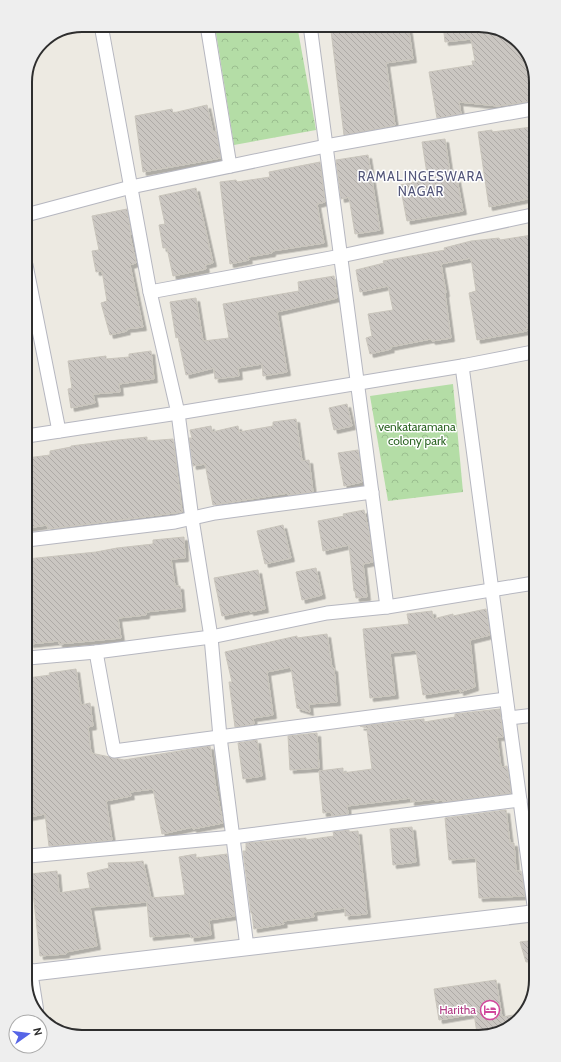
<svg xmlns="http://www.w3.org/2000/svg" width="561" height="1062" font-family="Cabin,sans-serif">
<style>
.park{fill:url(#park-crowns)}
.building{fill:url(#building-back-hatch);stroke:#c9c5bc;filter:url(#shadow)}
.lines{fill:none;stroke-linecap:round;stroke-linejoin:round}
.minor-casing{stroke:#b6b7c0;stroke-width:15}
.tertiary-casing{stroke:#b6b7c0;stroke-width:18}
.minor{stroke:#fff;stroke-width:13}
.tertiary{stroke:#fff;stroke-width:16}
.labels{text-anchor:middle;stroke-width:3;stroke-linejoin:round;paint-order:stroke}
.park-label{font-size:12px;fill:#2c6524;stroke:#fff}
.hotel-label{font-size:12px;fill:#b23c85;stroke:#fff;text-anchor:end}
.neighbourhood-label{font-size:13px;letter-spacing:1px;fill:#53567a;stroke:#fff}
.rim{fill:none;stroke:#2e2e2e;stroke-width:2}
</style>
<defs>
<pattern id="park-crowns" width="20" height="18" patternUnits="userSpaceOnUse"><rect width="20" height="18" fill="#b4dda6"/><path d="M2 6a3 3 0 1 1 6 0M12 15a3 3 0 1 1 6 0" fill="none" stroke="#9bbe8f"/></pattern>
<pattern id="building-back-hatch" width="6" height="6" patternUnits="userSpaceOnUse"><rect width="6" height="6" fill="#cac6c1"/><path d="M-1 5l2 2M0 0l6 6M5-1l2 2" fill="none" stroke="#aeaaa6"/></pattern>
<filter id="shadow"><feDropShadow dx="3.5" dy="3.5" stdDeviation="0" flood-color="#0004"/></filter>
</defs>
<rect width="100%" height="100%" fill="#edeae2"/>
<g class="park">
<path d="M 249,25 L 297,25 L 316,130 L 234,145 L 216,33 Z"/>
<path d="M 453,384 L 463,492 L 388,501 L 370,396 Z"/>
</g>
<g class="building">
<path d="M 408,25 L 413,59 L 386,63 L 395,125 L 344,135 L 331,31 L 353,28 L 354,32 L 371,29 L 371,31 Z"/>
<path d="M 443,25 L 483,25 L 511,35 L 527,54 L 532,88 L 532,101 L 498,106 L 459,102 L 461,114 L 437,118 L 429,72 L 473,65 L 472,61 L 475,61 L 471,39 L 445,42 Z"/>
<path d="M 207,105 L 213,132 L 216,131 L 221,158 L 143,172 L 135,116 L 172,109 L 173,113 Z"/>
<path d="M 532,127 L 532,198 L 489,207 L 478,132 L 492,130 L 492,132 Z"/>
<path d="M 445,139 L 451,180 L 457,179 L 463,211 L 407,221 L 400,185 L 428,180 L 422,142 Z"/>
<path d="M 368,155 L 380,230 L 355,234 L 349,197 L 341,199 L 336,160 Z"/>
<path d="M 320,162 L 325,202 L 317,204 L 324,243 L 272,251 L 272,253 L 248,257 L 249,260 L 230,264 L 220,182 L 236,180 L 237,182 L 270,177 L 269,172 Z"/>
<path d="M 196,188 L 213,263 L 205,265 L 206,269 L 173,276 L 167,248 L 163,248 L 159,225 L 165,224 L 159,196 Z"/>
<path d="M 127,209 L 131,235 L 130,236 L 136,263 L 130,265 L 143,327 L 126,329 L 127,331 L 110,335 L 101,303 L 107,301 L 102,271 L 96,272 L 92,251 L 99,250 L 92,216 Z"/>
<path d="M 532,235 L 533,327 L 526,328 L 527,331 L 477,340 L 469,293 L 476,291 L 471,258 L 441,264 L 446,293 L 445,294 L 451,338 L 432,341 L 431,339 L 390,347 L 391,349 L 370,354 L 366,338 L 372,336 L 368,314 L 393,310 L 388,286 L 360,292 L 356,270 L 384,263 L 383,261 L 445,250 L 444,248 L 471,241 L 499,238 L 500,240 Z"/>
<path d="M 334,276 L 337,298 L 277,312 L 287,372 L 263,376 L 262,364 L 238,368 L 239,376 L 215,379 L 214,368 L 186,375 L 178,337 L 176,338 L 170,302 L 196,298 L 203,341 L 229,338 L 223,304 L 299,291 L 298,282 Z"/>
<path d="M 151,351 L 154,379 L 119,384 L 120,392 L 93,394 L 95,403 L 71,408 L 68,389 L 72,388 L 68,361 L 106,356 L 106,359 L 129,357 L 129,354 Z"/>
<path d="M 347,404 L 352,426 L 334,430 L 329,408 Z"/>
<path d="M 296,419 L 302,461 L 309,460 L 313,492 L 288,495 L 288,493 L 213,505 L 205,464 L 193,466 L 189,438 L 192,438 L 190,430 L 211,426 L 212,432 L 238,426 L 239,432 L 273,426 L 273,422 Z"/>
<path d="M 147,437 L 147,441 L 173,439 L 182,512 L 48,529 L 47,525 L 27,528 L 27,496 L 31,495 L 27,458 L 50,455 L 50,451 L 71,447 L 71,446 L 118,440 Z"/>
<path d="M 358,450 L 362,482 L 344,486 L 338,453 Z"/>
<path d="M 364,510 L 369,533 L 373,562 L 363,564 L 367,597 L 356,598 L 355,591 L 354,591 L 349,545 L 323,551 L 318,521 L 344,516 L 343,514 Z"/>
<path d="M 283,525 L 291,558 L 265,564 L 257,531 Z"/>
<path d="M 184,537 L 185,558 L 171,559 L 175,586 L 180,586 L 182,608 L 146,612 L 146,615 L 118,618 L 121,638 L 59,644 L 59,641 L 30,644 L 28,615 L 27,559 L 96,552 L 117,548 L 153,544 L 153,540 Z"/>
<path d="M 316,568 L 322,595 L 302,600 L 296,572 Z"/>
<path d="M 258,570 L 265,609 L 250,612 L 250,610 L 222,616 L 214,578 Z"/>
<path d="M 486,609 L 490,635 L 470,640 L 475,687 L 460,692 L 460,689 L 423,695 L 416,650 L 390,653 L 395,695 L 370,698 L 363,629 L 409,624 L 407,614 L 432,611 L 433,619 L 453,614 L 453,616 Z"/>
<path d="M 327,634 L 332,668 L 334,668 L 337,702 L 309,704 L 310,712 L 297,708 L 291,667 L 267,672 L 273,715 L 253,718 L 254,724 L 235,727 L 229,682 L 232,682 L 225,652 L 297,636 L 297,638 Z"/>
<path d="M 76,669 L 81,705 L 90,703 L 93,726 L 88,727 L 91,753 L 124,760 L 210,746 L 215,783 L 223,823 L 193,829 L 193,827 L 162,834 L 153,789 L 130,792 L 131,796 L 106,801 L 112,840 L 49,846 L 45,814 L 29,817 L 28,678 L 50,675 L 49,673 Z"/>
<path d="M 500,709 L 503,737 L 497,737 L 501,767 L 507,766 L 511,793 L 443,802 L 443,800 L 435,801 L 435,799 L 411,802 L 411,798 L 347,806 L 348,814 L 332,816 L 331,812 L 323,813 L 319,771 L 343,768 L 343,773 L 372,769 L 367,730 L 370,729 L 360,726 L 424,719 L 424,722 L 455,717 L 455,714 Z"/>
<path d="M 317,733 L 319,768 L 290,770 L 288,736 Z"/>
<path d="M 257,740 L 262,776 L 243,779 L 238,743 Z"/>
<path d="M 506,810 L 510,843 L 514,843 L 516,871 L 521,871 L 525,896 L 479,898 L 476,858 L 449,860 L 445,818 Z"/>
<path d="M 412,827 L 416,862 L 393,865 L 390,829 Z"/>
<path d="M 349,830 L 349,832 L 358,831 L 367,914 L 345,916 L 345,908 L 313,912 L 314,917 L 283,921 L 284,924 L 254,929 L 252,913 L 251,913 L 243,851 L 246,851 L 246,843 L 306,838 L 306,840 L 334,836 L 333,832 Z"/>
<path d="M 196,854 L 196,858 L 227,854 L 235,916 L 209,920 L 211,935 L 191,938 L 190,933 L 150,937 L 147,902 L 90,907 L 97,946 L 66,952 L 66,954 L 40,956 L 31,874 L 57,871 L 59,893 L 90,888 L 87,873 L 109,868 L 108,863 L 135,862 L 143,861 L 151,898 L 185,895 L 179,857 Z"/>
<path d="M 536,940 L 536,961 L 526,962 L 520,942 Z"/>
<path d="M 496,980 L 502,1017 L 525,1013 L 501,1033 L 477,1033 L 474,1014 L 439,1020 L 434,989 Z"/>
</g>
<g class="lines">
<defs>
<g id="minor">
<path d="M 101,25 L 150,292 L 178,413 L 192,519 L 211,637 L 220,737 L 247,947"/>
<path d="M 207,25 L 230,166"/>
<path d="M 310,25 L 387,607"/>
<path d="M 26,215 L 131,187 L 326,146 L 532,109"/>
<path d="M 26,265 L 59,431"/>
<path d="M 150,292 L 341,256 L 532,215"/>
<path d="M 462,366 L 535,913"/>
<path d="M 27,436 L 178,413 L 462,366 L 533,352"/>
<path d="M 27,540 L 175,522 L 215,513 L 372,492"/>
<path d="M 96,652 L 114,751 L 506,699"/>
<path d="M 28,658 L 96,652 L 211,637 L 327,613 L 387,607 L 534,583"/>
<path d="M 509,718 L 535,715"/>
<path d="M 29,856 L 233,837 L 520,800"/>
</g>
<g id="tertiary">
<path d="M 29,971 L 35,1009"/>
<path d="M 29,973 L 536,913"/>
</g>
</defs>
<use href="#minor" class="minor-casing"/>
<use href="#tertiary" class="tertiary-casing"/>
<use href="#minor" class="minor"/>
<use href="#tertiary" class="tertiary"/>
</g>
<defs>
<symbol id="hotel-ring" viewBox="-11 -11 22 22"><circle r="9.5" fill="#fff" stroke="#d1479c" stroke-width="1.5"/><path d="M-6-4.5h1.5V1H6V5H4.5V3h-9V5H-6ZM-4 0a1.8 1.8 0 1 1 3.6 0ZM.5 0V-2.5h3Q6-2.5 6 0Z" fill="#d1479c"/></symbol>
</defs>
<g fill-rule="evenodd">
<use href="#hotel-ring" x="479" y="999" width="22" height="22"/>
</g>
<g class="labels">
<g class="park-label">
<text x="417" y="431">venkataramana<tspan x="417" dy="14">colony park</tspan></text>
</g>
<g class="hotel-label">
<text x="476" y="1014">Haritha</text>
</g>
<g class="neighbourhood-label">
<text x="421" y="181">RAMALINGESWARA<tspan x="421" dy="15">NAGAR</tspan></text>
</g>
</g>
<path d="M0 0H561V1062H0ZM82 32H479A50 50 0 0 1 529 82V980A50 50 0 0 1 479 1030H82A50 50 0 0 1 32 980V82A50 50 0 0 1 82 32Z" fill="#eee" fill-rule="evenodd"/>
<path class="rim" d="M82 32H479A50 50 0 0 1 529 82V980A50 50 0 0 1 479 1030H82A50 50 0 0 1 32 980V82A50 50 0 0 1 82 32Z"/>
<g transform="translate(28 1034) rotate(76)"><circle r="19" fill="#ffffff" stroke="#ababab"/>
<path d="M0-3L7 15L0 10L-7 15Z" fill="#5665e7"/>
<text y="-6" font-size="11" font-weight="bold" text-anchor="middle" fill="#2e2e2e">N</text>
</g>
</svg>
